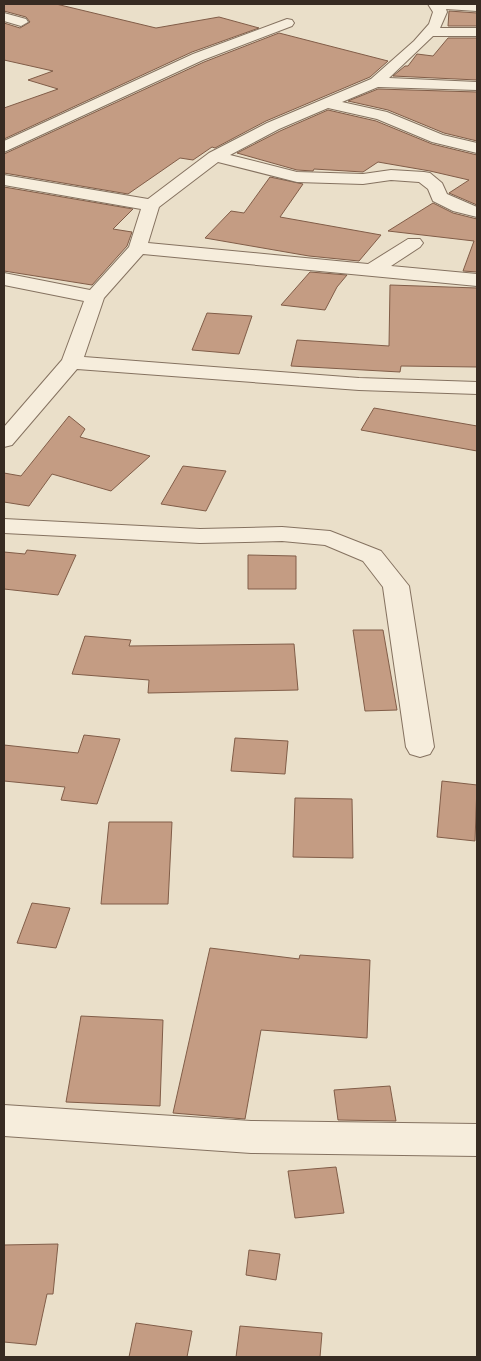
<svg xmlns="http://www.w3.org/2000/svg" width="481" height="1361" font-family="Merriweather,serif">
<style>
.building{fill:#c49c83;stroke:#815d48}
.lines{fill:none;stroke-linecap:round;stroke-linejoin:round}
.street-casing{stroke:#857260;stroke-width:2}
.street{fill:#f6eddc;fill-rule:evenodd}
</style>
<rect width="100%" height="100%" fill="#eadfc9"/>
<g class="building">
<path d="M 4,4 L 56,4 L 156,28 L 219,17 L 259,28 L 192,52 L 4,139 L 4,108 L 58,89 L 28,80 L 53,71 L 4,60 L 4,23 L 20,28 L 30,22 L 26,17 L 4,11 Z"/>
<path d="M 449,11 L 477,13 L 477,26 L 448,26 Z"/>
<path d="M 279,33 L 388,61 L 370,77 L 266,121 L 215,148 L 212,147 L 193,160 L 180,158 L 128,194 L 4,173 L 4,154 L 204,62 Z"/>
<path d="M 448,38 L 477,38 L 477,80 L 393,76 L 405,66 L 408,66 L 417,54 L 433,56 Z"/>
<path d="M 378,89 L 477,92 L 477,141 L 444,133 L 388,110 L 348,101 Z"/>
<path d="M 328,110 L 376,121 L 432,144 L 477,155 L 477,205 L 449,193 L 469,180 L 430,171 L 378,162 L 363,172 L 314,169 L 313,171 L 297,170 L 237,153 L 280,131 Z"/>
<path d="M 270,177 L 303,184 L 280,217 L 381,235 L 359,261 L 309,256 L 205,238 L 231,211 L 244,213 Z"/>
<path d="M 4,187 L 133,209 L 113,229 L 132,232 L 127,246 L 92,285 L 4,271 Z"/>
<path d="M 433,203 L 453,213 L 477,219 L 477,272 L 463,271 L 474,241 L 388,231 Z"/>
<path d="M 310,272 L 347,275 L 337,287 L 325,310 L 281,305 Z"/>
<path d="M 390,285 L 477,288 L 477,367 L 401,366 L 400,372 L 291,366 L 297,340 L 389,346 Z"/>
<path d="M 207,313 L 252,316 L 239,354 L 192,350 Z"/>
<path d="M 374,408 L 477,426 L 477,451 L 361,430 Z"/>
<path d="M 69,416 L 85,429 L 80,437 L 150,456 L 111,491 L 52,474 L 29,506 L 4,502 L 4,473 L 21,476 Z"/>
<path d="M 183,466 L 226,471 L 206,511 L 161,504 Z"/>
<path d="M 27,550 L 76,555 L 58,595 L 4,589 L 4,552 L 25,554 Z"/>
<path d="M 248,555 L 296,556 L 296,589 L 248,589 Z"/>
<path d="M 353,630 L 383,630 L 397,710 L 365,711 Z"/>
<path d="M 85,636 L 131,640 L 129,646 L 294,644 L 298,690 L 148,693 L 149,680 L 72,674 Z"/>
<path d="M 84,735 L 120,739 L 97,804 L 61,800 L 65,787 L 4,781 L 4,745 L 78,753 Z"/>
<path d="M 235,738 L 288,741 L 285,774 L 231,771 Z"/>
<path d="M 442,781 L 477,785 L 475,841 L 437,837 Z"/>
<path d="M 295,798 L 352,799 L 353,858 L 293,857 Z"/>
<path d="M 109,822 L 172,822 L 168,904 L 101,904 Z"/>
<path d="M 32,903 L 70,908 L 56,948 L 17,943 Z"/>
<path d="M 210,948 L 299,959 L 300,955 L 370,960 L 367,1038 L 261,1030 L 245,1119 L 173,1113 Z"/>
<path d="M 81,1016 L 163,1020 L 160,1106 L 66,1102 Z"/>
<path d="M 390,1086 L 396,1121 L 338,1120 L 334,1090 Z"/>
<path d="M 336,1167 L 344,1213 L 295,1218 L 288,1171 Z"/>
<path d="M 58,1244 L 53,1294 L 47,1294 L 36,1345 L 4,1342 L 4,1245 Z"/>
<path d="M 249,1250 L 280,1254 L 276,1280 L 246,1275 Z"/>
<path d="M 136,1323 L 192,1331 L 187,1357 L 129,1357 Z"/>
<path d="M 240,1326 L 322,1333 L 320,1357 L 236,1357 Z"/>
</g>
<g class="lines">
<defs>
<g id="street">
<path d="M 428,4 L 477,4 L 477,11 L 446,9 L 447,12 L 440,28 L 477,28 L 477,36 L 433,36 L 389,78 L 477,82 L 477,90 L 378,87 L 342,102 L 387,112 L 443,135 L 477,143 L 477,153 L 432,142 L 377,119 L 328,108 L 279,129 L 230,155 L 297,172 L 363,174 L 391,170 L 424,172 L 430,173 L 442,183 L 447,194 L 477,207 L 477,217 L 453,211 L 433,201 L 428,189 L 419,182 L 391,180 L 363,184 L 297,182 L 218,162 L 159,207 L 148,243 L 368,264 L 408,239 L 420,239 L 423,243 L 420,247 L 391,266 L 477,274 L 477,286 L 143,254 L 104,298 L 84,357 L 359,378 L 477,382 L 477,394 L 359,390 L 77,369 L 12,445 L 4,447 L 4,427 L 62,360 L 84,301 L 4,285 L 4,273 L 90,290 L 129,247 L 141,209 L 4,185 L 4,175 L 148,199 L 209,153 L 267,123 L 371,79 L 414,41 L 429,24 L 433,12 Z"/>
<path d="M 4,13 L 26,19 L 28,22 L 21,26 L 4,21 Z"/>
<path d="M 287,19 L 292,20 L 294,23 L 292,26 L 203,60 L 4,152 L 4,141 L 193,54 Z"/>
<path d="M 4,519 L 200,529 L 282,527 L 330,531 L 381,551 L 409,586 L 434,747 L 430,754 L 420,757 L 410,754 L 406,747 L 383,587 L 363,561 L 325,545 L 282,541 L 200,543 L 4,533 Z"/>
<path d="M 4,1105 L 251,1121 L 477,1124 L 477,1156 L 251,1153 L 4,1136 Z"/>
</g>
</defs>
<use href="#street" class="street-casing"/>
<use href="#street" class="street"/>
</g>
<rect width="481" height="1361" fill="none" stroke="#372b22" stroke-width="10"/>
</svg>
